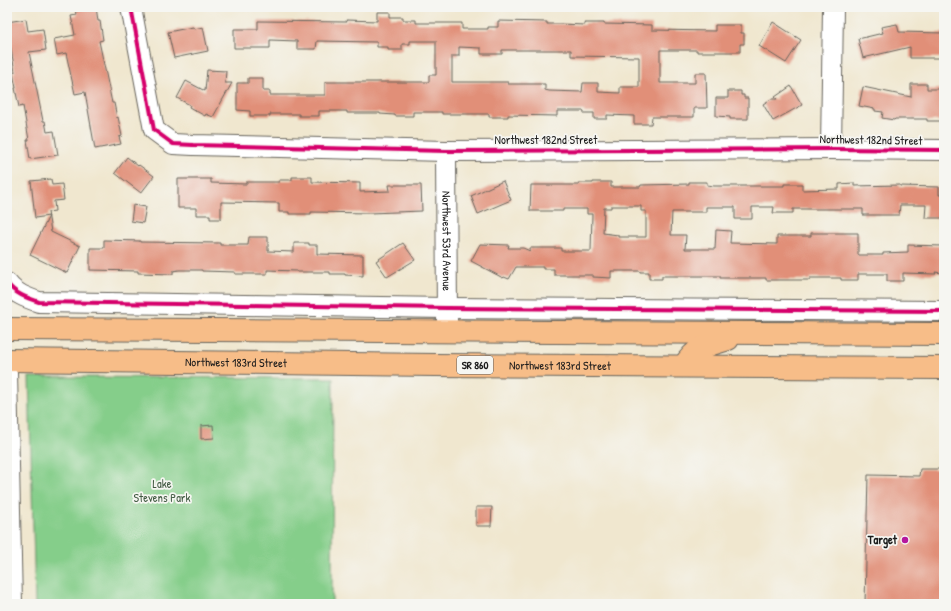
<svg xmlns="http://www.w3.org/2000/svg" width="951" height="611" font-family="'Patrick Hand',sans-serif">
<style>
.green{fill:#85ce8a;stroke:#507553}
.building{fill:#e18f78;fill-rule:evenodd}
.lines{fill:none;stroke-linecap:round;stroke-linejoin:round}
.minor-casing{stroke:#66635b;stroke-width:22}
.major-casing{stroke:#66635b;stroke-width:24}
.minor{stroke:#fff;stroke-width:20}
.major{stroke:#f7bd88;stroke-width:22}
.cycleway-casing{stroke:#f6f6f2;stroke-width:6}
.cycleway{stroke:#d6006c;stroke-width:4}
.poi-dot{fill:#b5179e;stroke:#f6f6f2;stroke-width:1.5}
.labels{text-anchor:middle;stroke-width:3.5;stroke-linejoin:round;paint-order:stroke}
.shield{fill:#f6f6f2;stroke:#5d5d5c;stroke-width:1}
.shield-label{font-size:11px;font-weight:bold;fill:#1c1c1c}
.street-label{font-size:12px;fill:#1c1c1c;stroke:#f6f6f2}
.park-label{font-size:12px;fill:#415a42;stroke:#f6f6f2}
.poi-label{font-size:12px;font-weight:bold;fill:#1c1c1c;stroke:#f6f6f2;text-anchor:end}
</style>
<rect width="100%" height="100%" fill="#f6f6f2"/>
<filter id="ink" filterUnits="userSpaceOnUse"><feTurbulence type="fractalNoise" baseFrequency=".025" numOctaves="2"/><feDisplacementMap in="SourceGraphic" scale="8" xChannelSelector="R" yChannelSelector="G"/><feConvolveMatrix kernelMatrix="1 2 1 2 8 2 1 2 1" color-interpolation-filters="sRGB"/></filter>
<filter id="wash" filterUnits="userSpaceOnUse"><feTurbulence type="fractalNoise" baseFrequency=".012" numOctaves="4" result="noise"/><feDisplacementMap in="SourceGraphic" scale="16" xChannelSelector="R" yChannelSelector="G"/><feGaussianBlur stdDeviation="0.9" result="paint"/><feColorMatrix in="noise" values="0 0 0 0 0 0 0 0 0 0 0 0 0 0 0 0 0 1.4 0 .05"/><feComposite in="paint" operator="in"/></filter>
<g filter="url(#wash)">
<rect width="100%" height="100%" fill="#f0e7cf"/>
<path class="green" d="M 29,377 L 333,378 L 332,604 L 35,604 Z"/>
<g id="blocks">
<g class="building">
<path d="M 88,7 L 96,7 L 98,21 L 100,21 L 103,40 L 99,41 L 112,103 L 114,103 L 117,118 L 118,117 L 122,136 L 119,137 L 121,144 L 95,149 L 85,92 L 75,94 L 66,53 L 57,55 L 54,39 L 75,35 L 71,16 L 77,15 L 76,9 Z"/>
<path d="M 377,12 L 390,12 L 390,17 L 403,17 L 403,20 L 416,20 L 416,23 L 462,23 L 462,29 L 488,29 L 488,27 L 498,27 L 498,21 L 547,22 L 547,24 L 560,24 L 585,25 L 584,23 L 604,23 L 604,24 L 652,25 L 652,30 L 715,31 L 715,25 L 741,25 L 741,33 L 744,33 L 744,44 L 740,44 L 740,52 L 697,52 L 697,50 L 660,50 L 660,83 L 695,83 L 695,73 L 706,73 L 707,108 L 694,108 L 694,117 L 652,117 L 651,124 L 634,124 L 634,116 L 607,115 L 607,119 L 594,119 L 594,113 L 584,113 L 584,111 L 557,111 L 557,116 L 508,115 L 508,117 L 489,117 L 489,114 L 442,114 L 442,112 L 413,112 L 413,116 L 395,116 L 395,115 L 380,114 L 380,113 L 347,113 L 347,111 L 319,111 L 319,116 L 299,116 L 299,114 L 270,114 L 270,116 L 250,116 L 250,111 L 237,110 L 237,83 L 248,83 L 248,78 L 263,78 L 263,91 L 270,91 L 270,95 L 325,95 L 325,82 L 429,82 L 429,75 L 436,75 L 436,41 L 410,41 L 410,44 L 402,44 L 402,50 L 388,50 L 388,47 L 377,47 L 377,42 L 317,41 L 316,49 L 297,49 L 297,41 L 270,40 L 270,48 L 234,48 L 234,29 L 258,29 L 258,21 L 347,22 L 346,20 L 377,21 ZM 459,47 L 481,48 L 481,54 L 502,54 L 502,50 L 571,50 L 571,56 L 639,57 L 639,87 L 620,87 L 620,93 L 598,92 L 598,83 L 583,83 L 582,92 L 549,91 L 545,90 L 545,84 L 508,84 L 508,82 L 452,82 L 452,56 L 459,56 Z"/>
<path d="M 26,19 L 28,31 L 43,29 L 46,50 L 29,52 L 43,121 L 45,121 L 47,132 L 54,131 L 58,155 L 30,159 L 27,140 L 29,140 L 23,106 L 19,107 L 15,88 L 16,88 L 13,73 L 15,72 L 7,26 L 7,22 Z"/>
<path d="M 773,22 L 801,40 L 786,63 L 759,46 Z"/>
<path d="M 897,24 L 899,32 L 944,33 L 944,58 L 910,58 L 910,47 L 863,58 L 858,39 L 883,33 L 881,27 Z"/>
<path d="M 193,27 L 194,29 L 203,27 L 208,51 L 174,58 L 168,32 Z"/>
<path d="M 207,70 L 226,71 L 225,83 L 232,83 L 213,117 L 206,114 L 205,116 L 189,107 L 190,105 L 177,98 L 186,81 L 205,91 Z"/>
<path d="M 911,84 L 927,84 L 927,89 L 944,89 L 944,121 L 927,121 L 927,119 L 895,119 L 894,120 L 882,118 L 883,112 L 875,111 L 875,109 L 859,106 L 863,87 L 911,97 Z"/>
<path d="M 791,86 L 802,105 L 773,121 L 763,104 L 771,99 L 777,99 L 775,97 Z"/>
<path d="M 728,91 L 741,91 L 741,95 L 744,95 L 744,98 L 748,98 L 748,119 L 730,119 L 730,117 L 716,116 L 716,98 L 728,98 Z"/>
<path d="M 127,157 L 138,166 L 139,165 L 154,176 L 141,193 L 115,173 Z"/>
<path d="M 292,177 L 312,177 L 312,182 L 360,183 L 360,192 L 390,191 L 389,185 L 421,185 L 422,211 L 370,213 L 311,212 L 311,214 L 289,214 L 289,212 L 279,212 L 279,203 L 221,202 L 221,219 L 210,219 L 210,215 L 196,215 L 196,208 L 178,208 L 178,179 L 211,179 L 211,183 L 246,184 L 246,182 L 279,182 L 279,180 L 292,180 Z"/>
<path d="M 51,179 L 52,185 L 62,184 L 64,200 L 54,201 L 55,211 L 48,212 L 51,232 L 80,246 L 67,273 L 30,255 L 49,216 L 35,218 L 31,181 Z"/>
<path d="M 503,181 L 511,200 L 478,214 L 471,196 Z"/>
<path d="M 593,182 L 611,182 L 611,187 L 640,187 L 641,185 L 689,184 L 689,182 L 707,182 L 707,185 L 714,186 L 784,186 L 784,184 L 802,184 L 802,190 L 839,189 L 839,184 L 854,183 L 854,186 L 900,185 L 900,186 L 939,187 L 939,195 L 944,195 L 944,218 L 925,218 L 926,205 L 900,205 L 899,215 L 863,215 L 863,209 L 793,209 L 793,213 L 773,213 L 774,207 L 752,207 L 752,219 L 735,219 L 735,207 L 706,207 L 706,212 L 672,212 L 671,235 L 686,235 L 685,249 L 715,249 L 716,230 L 731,231 L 730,243 L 777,244 L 777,236 L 811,236 L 811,233 L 858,233 L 858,255 L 883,255 L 883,253 L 908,252 L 908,245 L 942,246 L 942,273 L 935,272 L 936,274 L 903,273 L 903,281 L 887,281 L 887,274 L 858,274 L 858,280 L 841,280 L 841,278 L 810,278 L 810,280 L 766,280 L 766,278 L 720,278 L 720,276 L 662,276 L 662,279 L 649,279 L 649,272 L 640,272 L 640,271 L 611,271 L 611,278 L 593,277 L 593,275 L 554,275 L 554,269 L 543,269 L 543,267 L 516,267 L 509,279 L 504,277 L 503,278 L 471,261 L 480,244 L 509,245 L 508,248 L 523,248 L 530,251 L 530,248 L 561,248 L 561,251 L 591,251 L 592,214 L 587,214 L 587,209 L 563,209 L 563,211 L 530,211 L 531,185 L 579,185 L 579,183 L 593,183 ZM 611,206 L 641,206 L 641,211 L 646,211 L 646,237 L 618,237 L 618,235 L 603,233 L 604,208 L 611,208 Z"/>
<path d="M 133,205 L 146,207 L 143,223 L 131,221 Z"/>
<path d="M 249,237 L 268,237 L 268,251 L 294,252 L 294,243 L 309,243 L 309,245 L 317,245 L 317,254 L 363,255 L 363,276 L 345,275 L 345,274 L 330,274 L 330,272 L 297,272 L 297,271 L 267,270 L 267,274 L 235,274 L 235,272 L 202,271 L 202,270 L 179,270 L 173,271 L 173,274 L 138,273 L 138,271 L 90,270 L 90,248 L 104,248 L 104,240 L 140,241 L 140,242 L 220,243 L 220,245 L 248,245 Z"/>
<path d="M 403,243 L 415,260 L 387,277 L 376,261 Z"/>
<path d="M 213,425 L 214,438 L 201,439 L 201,426 Z"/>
<path d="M 920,469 L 944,469 L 944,604 L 865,604 L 868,475 L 919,476 Z"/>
<path d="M 476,507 L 492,507 L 491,526 L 476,526 Z"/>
</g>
</g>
</g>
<g filter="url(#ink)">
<use href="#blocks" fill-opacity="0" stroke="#66635b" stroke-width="1"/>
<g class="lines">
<defs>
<g id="minor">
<path d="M 131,7 L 154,130 L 173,144 L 193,145 L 446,151 L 831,149 L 944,150"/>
<path d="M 831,149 L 833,7"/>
<path id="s1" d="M 446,151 L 447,321"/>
<path d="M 7,283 C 15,294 27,298 39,302 L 447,308 L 944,311"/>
<path d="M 7,372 L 12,604"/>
</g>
<g id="major">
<path d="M 7,329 L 944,334"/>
<path id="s2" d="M 7,360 L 434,365 L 944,368"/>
<path d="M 684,366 C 697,346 706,346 728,339"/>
</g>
</defs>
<use href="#minor" class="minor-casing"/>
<use href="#major" class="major-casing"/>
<use href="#minor" class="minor"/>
<use href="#major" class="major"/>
<defs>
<g id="cycleway">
<path d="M 131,7 L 154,130 L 173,144 L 193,145 L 446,151 L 831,149 L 944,150"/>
<path d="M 7,283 C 15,294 27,298 39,302 L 447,308 L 944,311"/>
</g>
</defs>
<use href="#cycleway" class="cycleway-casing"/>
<use href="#cycleway" class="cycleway"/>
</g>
</g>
<circle class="poi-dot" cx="905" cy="540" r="4"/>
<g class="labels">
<rect class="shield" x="457" y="356" width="36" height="18" rx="3"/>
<g class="shield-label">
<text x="475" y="369">SR 860</text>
</g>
<g class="street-label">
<text x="546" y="144">Northwest 182nd Street</text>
<text transform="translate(871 140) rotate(1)" y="4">Northwest 182nd Street</text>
<text dy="4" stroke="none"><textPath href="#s1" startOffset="90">Northwest 53rd Avenue</textPath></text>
<text dy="4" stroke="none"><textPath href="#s2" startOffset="229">Northwest 183rd Street</textPath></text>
<text dy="4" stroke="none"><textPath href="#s2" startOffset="553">Northwest 183rd Street</textPath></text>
</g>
<g class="park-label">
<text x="162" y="488">Lake<tspan x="162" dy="14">Stevens Park</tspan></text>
</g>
<g class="poi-label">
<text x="897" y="544">Target</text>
</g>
</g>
<rect width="951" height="611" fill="none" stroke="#f6f6f2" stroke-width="24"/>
</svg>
